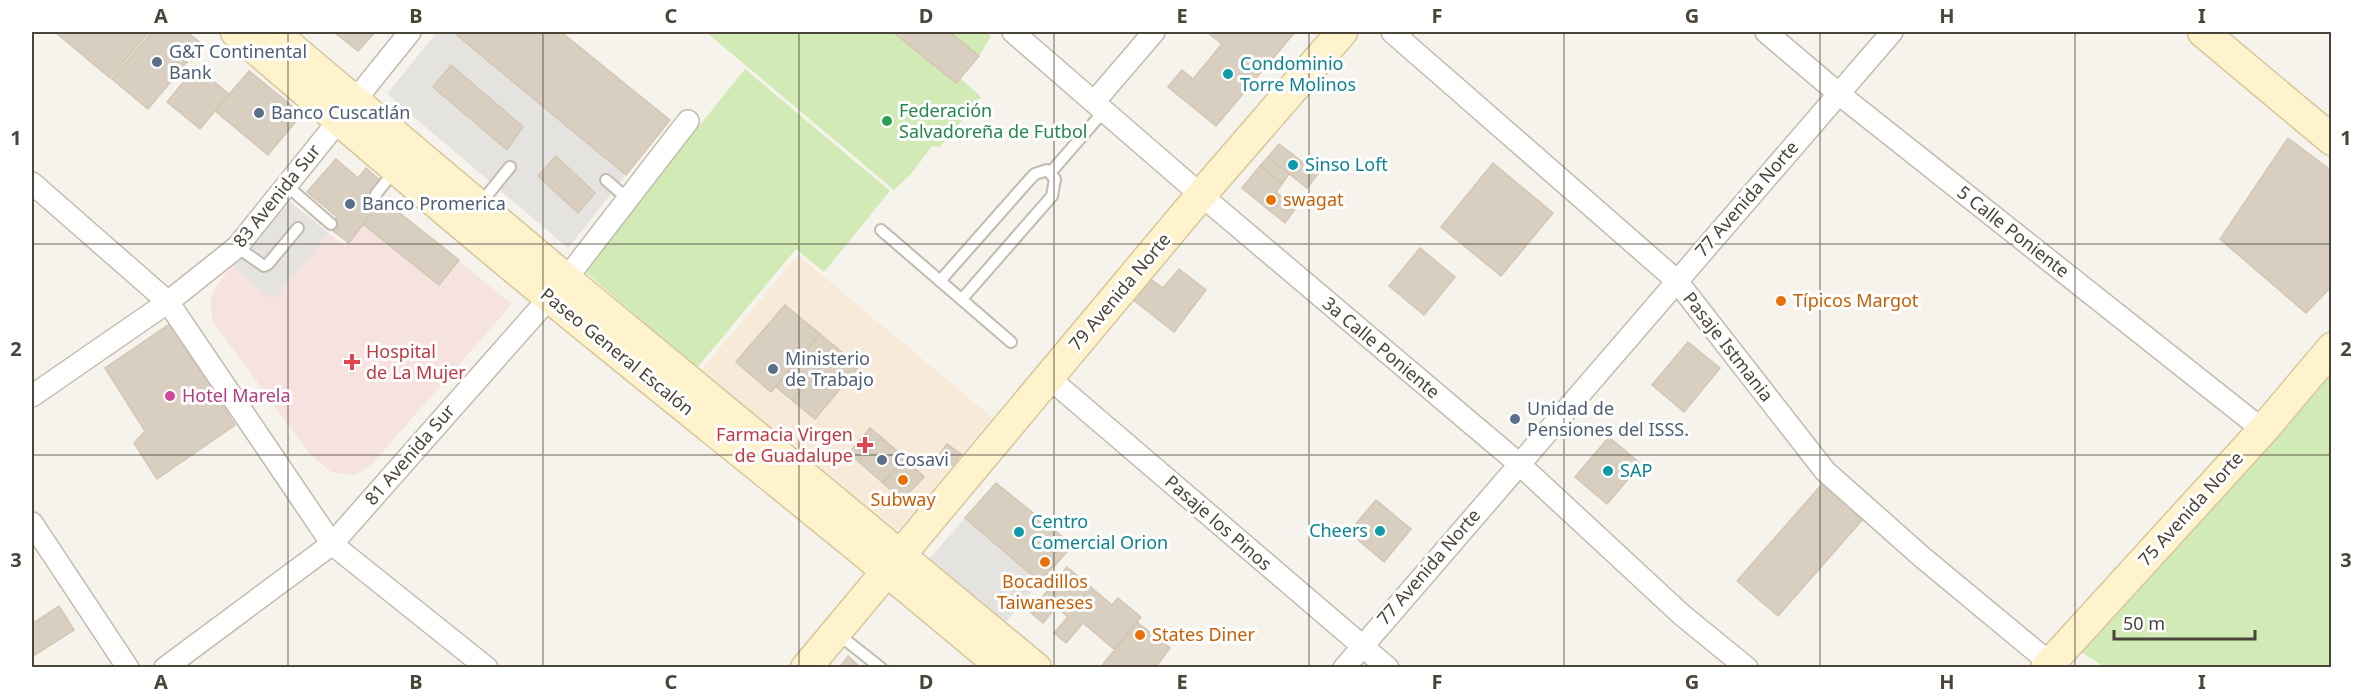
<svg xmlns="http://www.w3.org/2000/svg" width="2363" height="699" font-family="'Noto Sans',sans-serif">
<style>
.commercial{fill:#f7ead8}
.medical{fill:#f6e3e0}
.green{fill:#d2eab5}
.parking{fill:#e5e3e0}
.building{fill:#d8cfc1;stroke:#d3c7b4;stroke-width:1.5}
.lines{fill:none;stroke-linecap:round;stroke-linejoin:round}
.lane-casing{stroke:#c2bbae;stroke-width:14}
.street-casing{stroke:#c2bbae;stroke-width:24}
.secondary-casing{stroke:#d6c79b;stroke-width:33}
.lane{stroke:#fff;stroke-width:10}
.street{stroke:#fff;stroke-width:21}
.secondary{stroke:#fff3cd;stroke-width:30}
.grid{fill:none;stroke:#4b4439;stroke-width:1.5;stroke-opacity:0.55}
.service-dot{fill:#5c6f8a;stroke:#fff;stroke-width:2}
.culture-dot{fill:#0f9aa8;stroke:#fff;stroke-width:2}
.leisure-dot{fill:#2e9e5b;stroke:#fff;stroke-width:2}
.food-dot{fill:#e8710a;stroke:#fff;stroke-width:2}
.health-dot{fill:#e0444e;stroke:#fff;stroke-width:2}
.hotel-dot{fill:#d1479c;stroke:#fff;stroke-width:2}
.labels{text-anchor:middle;stroke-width:6;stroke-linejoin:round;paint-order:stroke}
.service-label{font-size:18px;fill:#4e5e75;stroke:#fff;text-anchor:start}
.culture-label{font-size:18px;fill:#0d838f;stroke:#fff;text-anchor:start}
.leisure-label{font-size:18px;fill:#27864d;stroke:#fff;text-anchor:start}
.street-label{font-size:18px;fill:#4b4439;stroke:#fff}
.food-label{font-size:18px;fill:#c56008;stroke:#fff;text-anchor:start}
.health-label{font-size:18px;fill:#be3a42;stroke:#fff;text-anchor:start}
.hotel-label{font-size:18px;fill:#b23c85;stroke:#fff;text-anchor:start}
.neatline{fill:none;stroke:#4b4439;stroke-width:2}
.grid-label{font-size:20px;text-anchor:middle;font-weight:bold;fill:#4b4439}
</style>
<rect width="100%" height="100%" fill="#f6f3ec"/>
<path class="commercial" d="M 798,255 L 992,417 L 902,527 L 898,529 L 892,530 L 700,372 Z"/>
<path class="medical" d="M 382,199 L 512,304 L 371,465 L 355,475 L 331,472 L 309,453 L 213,322 L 210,303 L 214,290 L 228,271 L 290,202 L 345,247 Z"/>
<g class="green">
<path d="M 706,32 L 986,32 L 991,36 L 979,56 L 959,77 L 981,97 L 940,147 L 932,146 L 911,174 L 894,190 Z"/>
<path d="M 745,69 L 890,191 L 824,272 L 796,249 L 697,368 L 583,270 Z"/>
<path d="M 2331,356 L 2331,667 L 2105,667 L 2079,651 Z"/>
</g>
<g class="parking">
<path d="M 437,32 L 453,32 L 626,175 L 568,248 L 387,94 Z"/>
<path d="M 290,202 L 329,233 L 273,300 L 233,266 Z"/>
<path d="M 965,518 L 1040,582 L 1004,624 L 928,560 Z"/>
</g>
<g class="building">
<path d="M 55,32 L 149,32 L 110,78 Z"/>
<path d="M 152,32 L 187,32 L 202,44 L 148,109 L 112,79 Z"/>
<path d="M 334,32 L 375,32 L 358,51 Z"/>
<path d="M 453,32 L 561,32 L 670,120 L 626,175 Z"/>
<path d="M 893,32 L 950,32 L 979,56 L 956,83 Z"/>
<path d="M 1207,32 L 1295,32 L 1216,126 L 1168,87 L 1182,70 L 1193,79 L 1222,44 Z"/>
<path d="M 451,65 L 523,127 L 507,150 L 433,87 Z"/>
<path d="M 196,67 L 229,94 L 200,129 L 167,102 Z"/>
<path d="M 249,71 L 302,114 L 268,155 L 215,111 Z"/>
<path d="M 2288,138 L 2332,171 L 2332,286 L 2306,313 L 2220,239 Z"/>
<path d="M 1279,144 L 1318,174 L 1307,188 L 1268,157 Z"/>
<path d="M 556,156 L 595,193 L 578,213 L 538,176 Z"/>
<path d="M 1268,157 L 1289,174 L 1282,184 L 1260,166 Z"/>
<path d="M 336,159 L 358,178 L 366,168 L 382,182 L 374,192 L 382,199 L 349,243 L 328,227 L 337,217 L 307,192 Z"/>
<path d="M 1493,163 L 1553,213 L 1501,276 L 1441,227 Z"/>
<path d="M 1260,166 L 1282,184 L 1276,192 L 1296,208 L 1285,223 L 1242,188 Z"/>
<path d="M 382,199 L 459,260 L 439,285 L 363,224 Z"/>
<path d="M 1420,248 L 1455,277 L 1424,315 L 1389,286 Z"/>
<path d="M 1179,269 L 1206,290 L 1174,332 L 1132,299 L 1149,278 L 1163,288 Z"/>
<path d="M 785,305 L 820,334 L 771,392 L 736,362 Z"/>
<path d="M 171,323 L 235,425 L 157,479 L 134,443 L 145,431 L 105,368 Z"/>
<path d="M 820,334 L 837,348 L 793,401 L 776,387 Z"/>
<path d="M 1688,342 L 1720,368 L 1684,412 L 1652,385 Z"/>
<path d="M 837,348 L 859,366 L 815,419 L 793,401 Z"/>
<path d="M 870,428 L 881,437 L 859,462 L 849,453 Z"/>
<path d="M 881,437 L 905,458 L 883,483 L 859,462 Z"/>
<path d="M 1609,437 L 1641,464 L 1607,504 L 1575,477 Z"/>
<path d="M 947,444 L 961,454 L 953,465 L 939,455 Z"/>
<path d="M 905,458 L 924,477 L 902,500 L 883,483 Z"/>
<path d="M 996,483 L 1073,545 L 1040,582 L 965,518 Z"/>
<path d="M 1823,483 L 1863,519 L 1778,616 L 1737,581 Z"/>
<path d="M 1376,500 L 1411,529 L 1384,562 L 1349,532 Z"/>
<path d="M 1067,567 L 1112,605 L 1118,598 L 1141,617 L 1114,649 L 1083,623 L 1066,643 L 1054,633 L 1068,617 L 1056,607 L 1043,623 L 1030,612 Z"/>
<path d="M 59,606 L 74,630 L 32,657 L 32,624 Z"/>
<path d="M 1137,622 L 1170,648 L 1155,668 L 1100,668 Z"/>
<path d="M 848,656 L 861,668 L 839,668 Z"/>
</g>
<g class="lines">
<defs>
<g id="lane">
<path d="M 1051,172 L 1104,111"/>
<path d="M 606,180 L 629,200"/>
<path d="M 287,186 L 331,224"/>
<path d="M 376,194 L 395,170"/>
<path d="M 480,204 L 510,167"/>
<path d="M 881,230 L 1011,342"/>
<path d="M 237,247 L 264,266 L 268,264 L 298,228"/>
<path d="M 940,281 L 1030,179 L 1035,174 L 1047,170 L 1055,179 L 1052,196 L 962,299"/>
<path d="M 838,634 L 881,668"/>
</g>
<g id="street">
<path d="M 1013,32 L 1201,195 L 1518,463 L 1682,615 L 1747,668"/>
<path d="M 1392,32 L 1676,280 L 1825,471 L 1922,557 L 2056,668"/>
<path d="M 1766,32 L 1839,94 L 2263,430"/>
<path d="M 1094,102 L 1154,32"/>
<path d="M 32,183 L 168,302 L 332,544 L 487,668"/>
<path d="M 1049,378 L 1388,668"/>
<path d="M 32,396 L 168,302 L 237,247 L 410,32"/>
<path d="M 32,523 L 128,668"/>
<path d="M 165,668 L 332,544 L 566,279 L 688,121"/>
<path d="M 1344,668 L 1892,32"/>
</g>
<g id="secondary">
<path d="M 236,32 C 340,121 443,210 549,297 C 700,421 854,541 1003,668"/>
<path d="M 273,32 L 566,279 L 1036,668"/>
<path d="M 2203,32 L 2332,140"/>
<path d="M 806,668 L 1201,195 L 1342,32"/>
<path d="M 2046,668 L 2263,430 L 2332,348"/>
</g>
</defs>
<use href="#lane" class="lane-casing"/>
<use href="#street" class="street-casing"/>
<use href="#secondary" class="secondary-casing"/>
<use href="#lane" class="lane"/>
<use href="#street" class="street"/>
<use href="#secondary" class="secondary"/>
</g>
<path class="grid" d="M 288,32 L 288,668M 543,32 L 543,668M 799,32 L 799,668M 1054,32 L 1054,668M 1309,32 L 1309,668M 1564,32 L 1564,668M 1820,32 L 1820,668M 2075,32 L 2075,668M 32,244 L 2332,244M 32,455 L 2332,455"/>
<g class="service-dot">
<circle cx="157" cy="62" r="6"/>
<circle cx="259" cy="113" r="6"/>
<circle cx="350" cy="204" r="6"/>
<circle cx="773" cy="369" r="6"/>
<circle cx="1515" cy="419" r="6"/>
<circle cx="882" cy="460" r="6"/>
</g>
<g class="culture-dot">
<circle cx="1228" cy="74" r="6"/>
<circle cx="1293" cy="165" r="6"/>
<circle cx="1608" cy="471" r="6"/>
<circle cx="1380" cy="531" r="6"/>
<circle cx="1019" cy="532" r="6"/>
</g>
<circle class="leisure-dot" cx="887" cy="121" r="6"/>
<g class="food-dot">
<circle cx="1271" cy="200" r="6"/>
<circle cx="1781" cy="301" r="6"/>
<circle cx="903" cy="480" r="6"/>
<circle cx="1045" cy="562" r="6"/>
<circle cx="1140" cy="635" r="6"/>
</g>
<g class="health-dot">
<path d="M349 353h6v6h6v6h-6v6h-6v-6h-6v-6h6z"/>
<path d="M862 436h6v6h6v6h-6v6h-6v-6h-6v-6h6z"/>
</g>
<circle class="hotel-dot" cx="170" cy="396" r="6"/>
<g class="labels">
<g class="service-label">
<text x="169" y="58">G&amp;T Continental<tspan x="169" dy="21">Bank</tspan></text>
<text x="271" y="119">Banco Cuscatlán</text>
<text x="362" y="210">Banco Promerica</text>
<text x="785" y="365">Ministerio<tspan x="785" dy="21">de Trabajo</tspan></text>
<text x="1527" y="415">Unidad de<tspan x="1527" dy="21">Pensiones del ISSS.</tspan></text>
<text x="894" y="466">Cosavi</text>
</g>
<g class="culture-label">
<text x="1240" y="70">Condominio<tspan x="1240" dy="21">Torre Molinos</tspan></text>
<text x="1305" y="171">Sinso Loft</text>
<text x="1620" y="477">SAP</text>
<text x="1031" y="528">Centro<tspan x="1031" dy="21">Comercial Orion</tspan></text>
<text x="1368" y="537" text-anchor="end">Cheers</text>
</g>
<g class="leisure-label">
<text x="899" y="117">Federación<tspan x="899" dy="21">Salvadoreña de Futbol</tspan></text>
</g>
<g class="street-label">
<text transform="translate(277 196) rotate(-51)" y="6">83 Avenida Sur</text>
<text transform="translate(1747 199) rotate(-49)" y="6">77 Avenida Norte</text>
<text transform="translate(2013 232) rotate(38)" y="6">5 Calle Poniente</text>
<text transform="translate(1120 292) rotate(-50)" y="6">79 Avenida Norte</text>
<text transform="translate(1728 347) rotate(52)" y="6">Pasaje Istmania</text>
<text transform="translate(1381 348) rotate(40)" y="6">3a Calle Poniente</text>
<text transform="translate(617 352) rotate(39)" y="6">Paseo General Escalón</text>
<text transform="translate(410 455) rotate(-49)" y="6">81 Avenida Sur</text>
<text transform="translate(2191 509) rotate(-48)" y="6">75 Avenida Norte</text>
<text transform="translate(1218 523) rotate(41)" y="6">Pasaje los Pinos</text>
<text transform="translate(1429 567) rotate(-49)" y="6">77 Avenida Norte</text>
</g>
<g class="food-label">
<text x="1283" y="206">swagat</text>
<text x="1793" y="307">Típicos Margot</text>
<text x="903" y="506" text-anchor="middle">Subway</text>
<text x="1045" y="588" text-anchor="middle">Bocadillos<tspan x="1045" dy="21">Taiwaneses</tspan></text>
<text x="1152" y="641">States Diner</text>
</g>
<g class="health-label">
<text x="366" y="358">Hospital<tspan x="366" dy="21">de La Mujer</tspan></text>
<text x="853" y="441" text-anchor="end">Farmacia Virgen<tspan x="853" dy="21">de Guadalupe</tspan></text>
</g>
<g class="hotel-label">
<text x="182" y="402">Hotel Marela</text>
</g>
</g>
<rect width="2363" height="699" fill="none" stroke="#ffffff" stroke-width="66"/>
<path d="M2114 630v9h141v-9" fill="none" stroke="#4b4439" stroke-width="3"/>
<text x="2123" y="630" font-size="18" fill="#4b4439" stroke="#ffffff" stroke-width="4.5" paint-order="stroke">50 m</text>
<rect x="33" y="33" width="2297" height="633" class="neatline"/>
<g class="grid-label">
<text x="161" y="23">A</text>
<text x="416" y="23">B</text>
<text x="671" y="23">C</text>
<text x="926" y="23">D</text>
<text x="1182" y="23">E</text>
<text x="1437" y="23">F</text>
<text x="1692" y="23">G</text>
<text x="1947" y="23">H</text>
<text x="2202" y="23">I</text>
<text x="16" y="145">1</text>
<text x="2346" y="145">1</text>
<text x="16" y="356">2</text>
<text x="2346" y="356">2</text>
<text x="16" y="567">3</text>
<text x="2346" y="567">3</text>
<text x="161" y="689">A</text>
<text x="416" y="689">B</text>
<text x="671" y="689">C</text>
<text x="926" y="689">D</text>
<text x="1182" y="689">E</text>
<text x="1437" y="689">F</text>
<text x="1692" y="689">G</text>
<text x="1947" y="689">H</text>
<text x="2202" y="689">I</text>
</g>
</svg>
